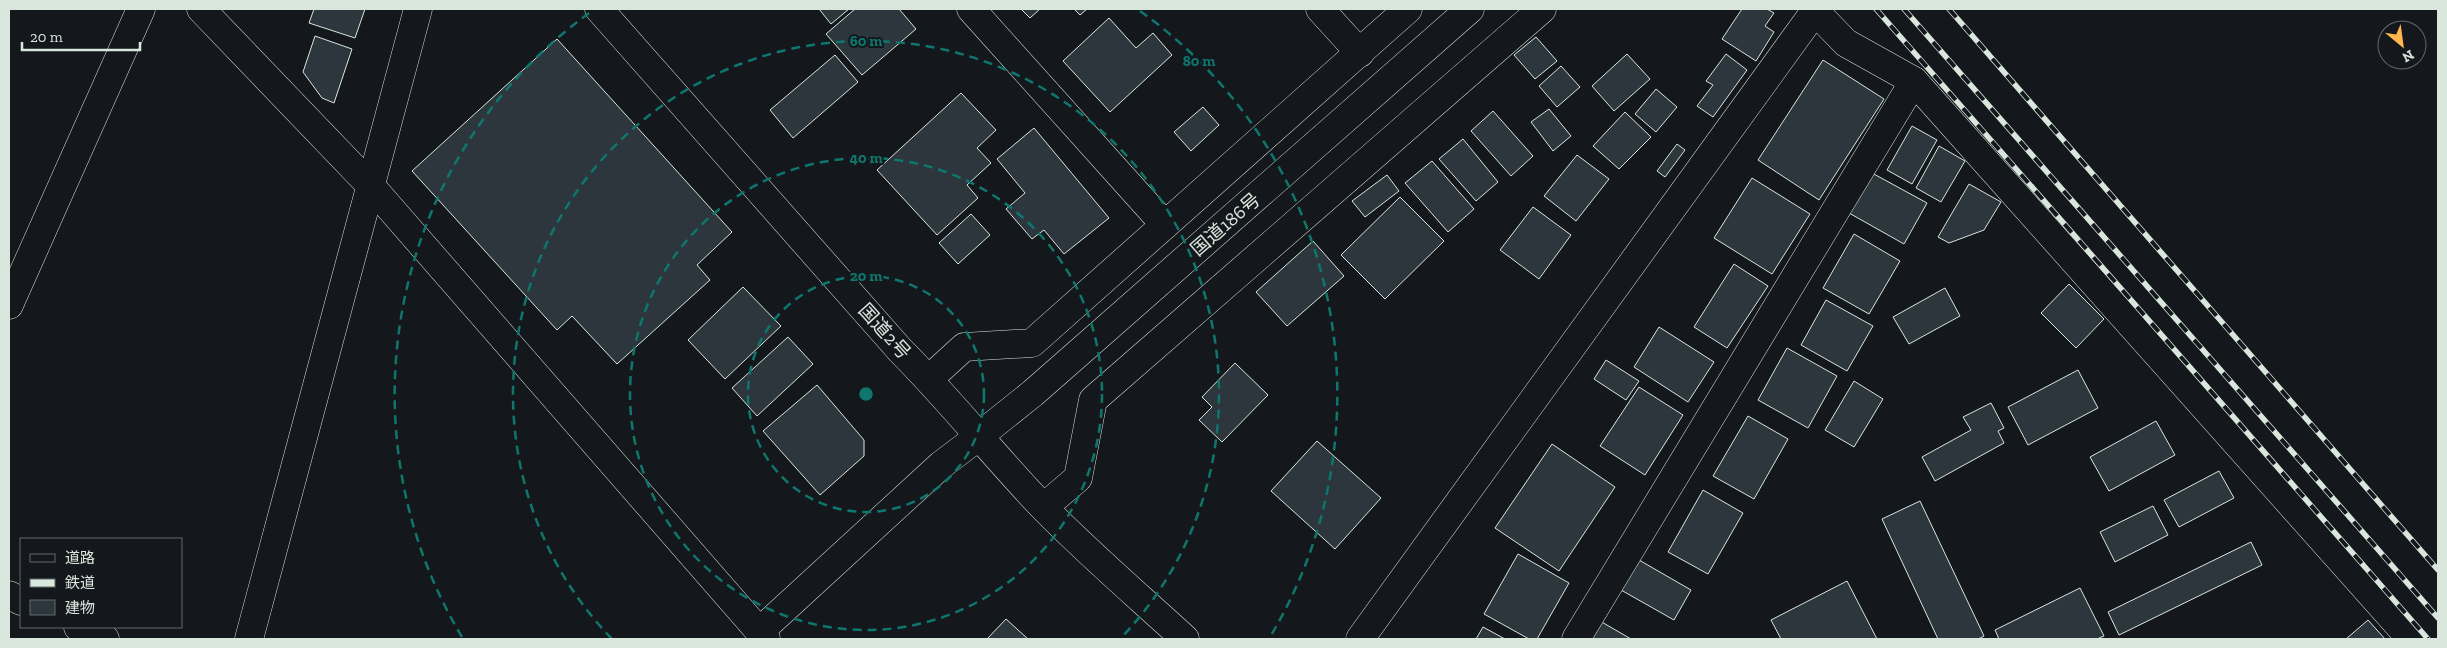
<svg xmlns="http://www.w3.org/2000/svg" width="2447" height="648" font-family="'Zilla Slab','Noto Sans JP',serif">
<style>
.building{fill:#2c363c;stroke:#d8e6dc}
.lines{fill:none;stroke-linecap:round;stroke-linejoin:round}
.street-casing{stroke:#d8e6dc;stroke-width:29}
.secondary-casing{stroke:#d8e6dc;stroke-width:29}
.highway-casing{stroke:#d8e6dc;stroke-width:29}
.street{stroke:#14181c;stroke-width:28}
.secondary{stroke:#14181c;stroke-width:28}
.highway{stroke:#14181c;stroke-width:28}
.rail-casing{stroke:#d8e6dc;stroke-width:5.5}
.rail{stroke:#14181c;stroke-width:4;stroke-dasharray:11;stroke-linecap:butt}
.ring{fill:none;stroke:#0f766e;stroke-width:2.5;stroke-dasharray:9 6}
.labels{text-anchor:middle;stroke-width:4;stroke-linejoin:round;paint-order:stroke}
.street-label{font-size:19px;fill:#d8e6dc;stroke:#14181c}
.centre{fill:#0f766e;stroke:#14181c;stroke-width:2.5}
.ring-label{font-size:15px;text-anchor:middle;font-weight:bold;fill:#0f766e;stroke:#14181c;stroke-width:4;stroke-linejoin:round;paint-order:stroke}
</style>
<rect width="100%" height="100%" fill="#14181c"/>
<g class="building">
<path d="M 314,9 L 365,9 L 355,38 L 309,23 Z"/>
<path d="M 819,9 L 849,9 L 831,24 Z"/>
<path d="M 855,9 L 899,9 L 916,29 L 862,75 L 826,34 Z"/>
<path d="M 1021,9 L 1040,9 L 1030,18 Z"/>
<path d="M 1074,9 L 1087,9 L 1080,15 Z"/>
<path d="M 1742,9 L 1767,9 L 1774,13 L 1765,26 L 1774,32 L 1756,61 L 1722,39 Z"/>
<path d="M 1109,18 L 1136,48 L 1153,33 L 1172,55 L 1110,112 L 1063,61 Z"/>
<path d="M 315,36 L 352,49 L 334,103 L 322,98 L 303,72 Z"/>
<path d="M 1536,37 L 1557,61 L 1535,79 L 1514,55 Z"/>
<path d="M 557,39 L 732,232 L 697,265 L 710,280 L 617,364 L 572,316 L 557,330 L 412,171 Z"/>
<path d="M 1627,54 L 1650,79 L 1614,111 L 1592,86 Z"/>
<path d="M 1726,54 L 1747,70 L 1713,117 L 1697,106 L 1713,85 L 1706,81 Z"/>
<path d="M 835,55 L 858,82 L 793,138 L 770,110 Z"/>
<path d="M 1823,60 L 1884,99 L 1819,200 L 1758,160 Z"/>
<path d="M 1561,66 L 1580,87 L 1557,107 L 1539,86 Z"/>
<path d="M 1656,89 L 1677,107 L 1656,132 L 1635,114 Z"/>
<path d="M 961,93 L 996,130 L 977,148 L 991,163 L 967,185 L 978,198 L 937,235 L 877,170 Z"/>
<path d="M 1203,107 L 1219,125 L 1191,151 L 1174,132 Z"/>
<path d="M 1549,109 L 1571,136 L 1553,151 L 1531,122 Z"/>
<path d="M 1493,111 L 1533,156 L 1511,176 L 1471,131 Z"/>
<path d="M 1625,112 L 1651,137 L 1619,169 L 1593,146 Z"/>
<path d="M 1912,126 L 1937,140 L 1912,184 L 1887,170 Z"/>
<path d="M 1034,128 L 1109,218 L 1064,254 L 1044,230 L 1032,239 L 1006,209 L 1025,193 L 997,159 Z"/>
<path d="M 1463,139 L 1498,182 L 1476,201 L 1439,159 Z"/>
<path d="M 1677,144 L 1685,150 L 1665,177 L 1657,171 Z"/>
<path d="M 1939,146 L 1965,161 L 1941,202 L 1916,188 Z"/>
<path d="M 1577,155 L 1609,179 L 1576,221 L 1544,196 Z"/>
<path d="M 1432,161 L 1474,209 L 1448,232 L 1405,183 Z"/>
<path d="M 1872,173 L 1927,203 L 1904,244 L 1849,213 Z"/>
<path d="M 1387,175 L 1399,191 L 1365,217 L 1352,201 Z"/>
<path d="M 1752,178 L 1810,214 L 1772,274 L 1714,238 Z"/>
<path d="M 1969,184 L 2001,202 L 1984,230 L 1949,243 L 1938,237 Z"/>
<path d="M 1400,197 L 1444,241 L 1385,299 L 1341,255 Z"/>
<path d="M 1533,207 L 1571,235 L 1539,279 L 1500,250 Z"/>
<path d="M 971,214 L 990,235 L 958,264 L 939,243 Z"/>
<path d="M 1854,234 L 1900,261 L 1869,314 L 1823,288 Z"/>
<path d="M 1313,241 L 1344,276 L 1287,326 L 1256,292 Z"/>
<path d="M 1734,264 L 1768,286 L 1727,348 L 1694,327 Z"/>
<path d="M 2069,284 L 2104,319 L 2076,348 L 2041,313 Z"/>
<path d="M 743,287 L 781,326 L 725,379 L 688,340 Z"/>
<path d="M 1945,288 L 1960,316 L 1909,344 L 1893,317 Z"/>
<path d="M 1826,300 L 1873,326 L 1847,371 L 1801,345 Z"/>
<path d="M 1659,327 L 1714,362 L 1688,402 L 1634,367 Z"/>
<path d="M 788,337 L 813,364 L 757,416 L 732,388 Z"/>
<path d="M 1787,348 L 1837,376 L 1808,428 L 1758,400 Z"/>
<path d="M 1606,360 L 1639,381 L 1626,400 L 1594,379 Z"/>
<path d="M 1235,363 L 1268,395 L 1222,442 L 1199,420 L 1212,407 L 1202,397 Z"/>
<path d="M 2078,370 L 2098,408 L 2028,445 L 2008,407 Z"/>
<path d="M 1854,381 L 1883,399 L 1854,447 L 1825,430 Z"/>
<path d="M 817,385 L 864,440 L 864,456 L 820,495 L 763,431 Z"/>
<path d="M 1639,387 L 1683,415 L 1645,475 L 1600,446 Z"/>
<path d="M 1991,403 L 2004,428 L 1998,431 L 2004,443 L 1935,481 L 1922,457 L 1971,430 L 1963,417 Z"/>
<path d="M 1748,416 L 1788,439 L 1754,499 L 1713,476 Z"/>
<path d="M 2156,421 L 2175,455 L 2109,491 L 2090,457 Z"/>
<path d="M 1317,441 L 1381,498 L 1335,549 L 1271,491 Z"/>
<path d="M 1552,444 L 1615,487 L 1559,571 L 1495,528 Z"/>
<path d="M 2219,471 L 2234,498 L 2179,527 L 2164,500 Z"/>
<path d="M 1703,490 L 1743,513 L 1708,574 L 1668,552 Z"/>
<path d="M 1920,501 L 1984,636 L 1978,639 L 1938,639 L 1882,519 Z"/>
<path d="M 2153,506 L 2168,535 L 2115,562 L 2100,532 Z"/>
<path d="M 2251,542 L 2262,565 L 2119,635 L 2108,612 Z"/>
<path d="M 1518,554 L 1569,583 L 1537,639 L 1529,639 L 1484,614 Z"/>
<path d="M 1639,560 L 1691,590 L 1674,620 L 1621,590 Z"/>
<path d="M 1847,581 L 1877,639 L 1781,639 L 1771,620 Z"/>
<path d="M 2080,588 L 2104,636 L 2097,639 L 1999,639 L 1995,630 Z"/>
<path d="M 1006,619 L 1028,639 L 987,639 Z"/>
<path d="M 2368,620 L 2385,639 L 2346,639 Z"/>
<path d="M 1600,621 L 1631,639 L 1590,639 Z"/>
<path d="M 1483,627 L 1505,639 L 1476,639 Z"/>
</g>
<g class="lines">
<defs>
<g id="street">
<path d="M 201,9 L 370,185 L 766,639"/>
<path d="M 971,9 L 1165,225"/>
<path d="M 1320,9 L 1360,53"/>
<path d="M 1813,9 L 1846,43 L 1914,81 L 2411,639"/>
<path d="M 9,305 L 141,9"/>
<path d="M 929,379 L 964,347 L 1032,343 L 1408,9"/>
<path d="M 1044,507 L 1078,478 L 1093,400 L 1542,9"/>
<path d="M 1360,639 L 1815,11"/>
<path d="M 1576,639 L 1914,81"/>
</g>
<g id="secondary">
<path d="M 9,595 L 21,601"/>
<path d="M 78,627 L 105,639"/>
<path d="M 759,632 L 941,465 L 978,437"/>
<path d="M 249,639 L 418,9"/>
</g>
<g id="highway">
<path d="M 599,9 L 900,350 C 950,400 994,456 1043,507 C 1088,553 1137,595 1185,639"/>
<path d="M 978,437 L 1033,393 L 1470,9"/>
</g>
</defs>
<use href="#street" class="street-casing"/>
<use href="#secondary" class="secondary-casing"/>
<use href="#highway" class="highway-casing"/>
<use href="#street" class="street"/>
<use href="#secondary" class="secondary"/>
<use href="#highway" class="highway"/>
<defs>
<g id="rail">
<path d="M 1876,9 L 2428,639"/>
<path d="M 1904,9 L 2438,618"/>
<path d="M 1949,9 L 2438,570"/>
</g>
</defs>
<use href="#rail" class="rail-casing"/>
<use href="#rail" class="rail"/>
</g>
<g class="ring">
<circle cx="866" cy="394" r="118"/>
<circle cx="866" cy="394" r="236"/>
<path d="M612 639A353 353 0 1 1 1120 639"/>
<path d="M462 637A471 471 0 0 1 592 11M1140 11A471 471 0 0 1 1270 637"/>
</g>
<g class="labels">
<g class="street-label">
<text transform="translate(1225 224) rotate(-41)" y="7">国道186号</text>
<text transform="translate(885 331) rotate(48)" y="7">国道2号</text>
</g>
</g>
<circle cx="866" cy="394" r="8" class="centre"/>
<g class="ring-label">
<text x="866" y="46">60 m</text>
<text x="1199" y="66">80 m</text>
<text x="866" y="163">40 m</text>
<text x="866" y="281">20 m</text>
</g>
<rect width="2447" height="648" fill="none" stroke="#d8e6dc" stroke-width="20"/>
<rect x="20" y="538" width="162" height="90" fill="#14181c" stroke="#626a69"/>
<rect x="30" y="554" width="25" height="8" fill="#14181c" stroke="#626a69"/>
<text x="65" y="563" font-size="15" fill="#d8e6dc">道路</text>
<rect x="30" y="579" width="25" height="8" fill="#d8e6dc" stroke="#626a69"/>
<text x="65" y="588" font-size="15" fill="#d8e6dc">鉄道</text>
<rect x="30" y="600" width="25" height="15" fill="#2c363c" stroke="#626a69"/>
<text x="65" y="613" font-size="15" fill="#d8e6dc">建物</text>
<g transform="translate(2402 45) rotate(151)"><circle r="24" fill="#14181c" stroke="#626a69"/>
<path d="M0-4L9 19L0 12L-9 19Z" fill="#ffb74d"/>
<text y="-8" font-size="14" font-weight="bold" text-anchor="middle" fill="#d8e6dc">N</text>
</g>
<path d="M22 42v8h118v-8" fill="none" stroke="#d8e6dc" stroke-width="2.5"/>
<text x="30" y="42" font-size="15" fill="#d8e6dc" stroke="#14181c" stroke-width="4" paint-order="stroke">20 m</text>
</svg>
